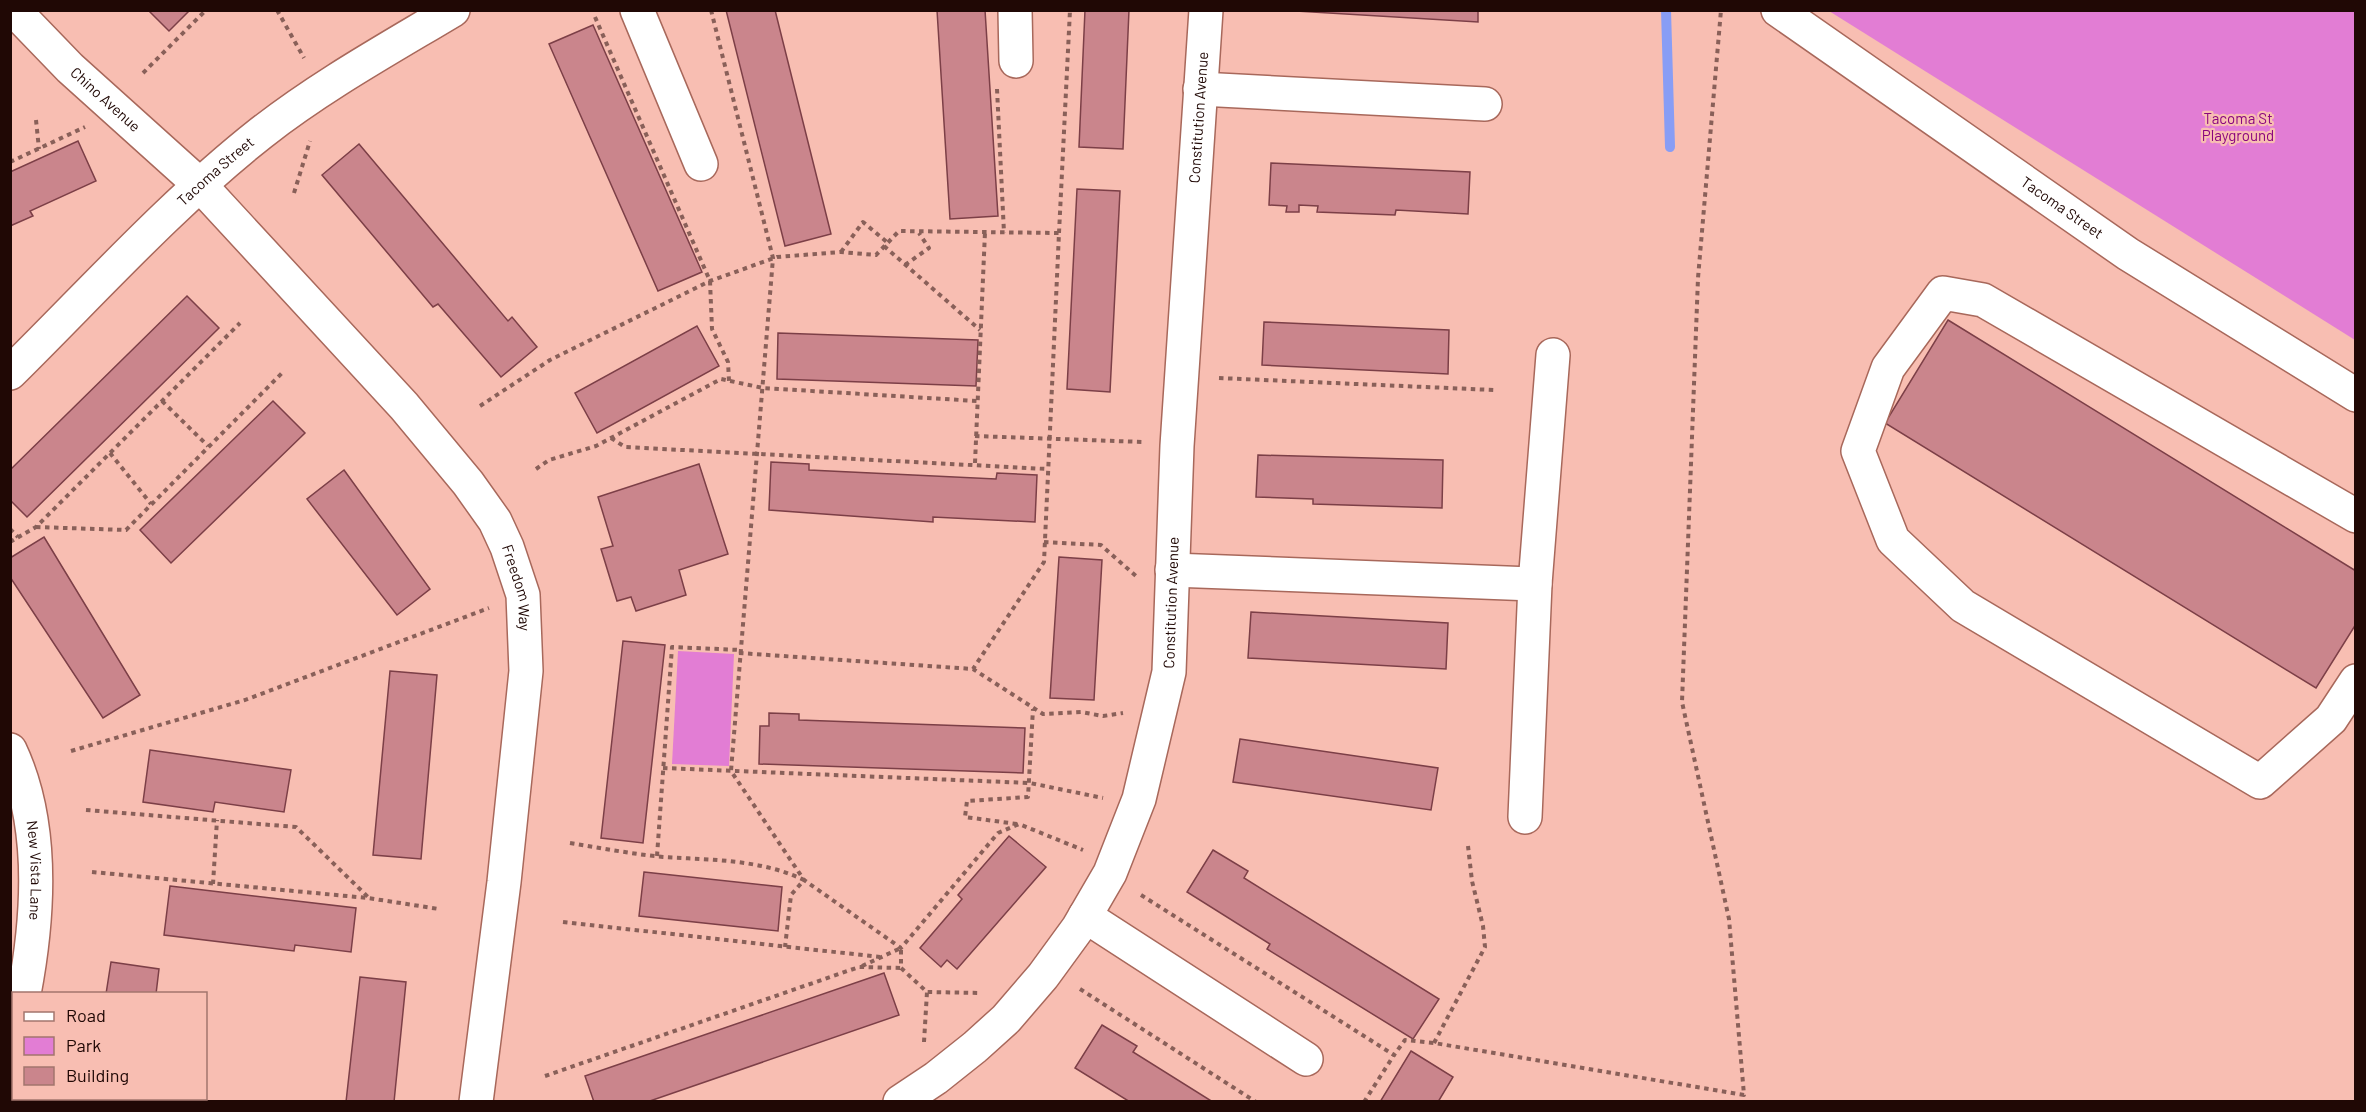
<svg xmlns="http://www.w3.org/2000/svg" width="2366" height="1112" font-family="Barlow,sans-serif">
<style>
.green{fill:#e27dd4}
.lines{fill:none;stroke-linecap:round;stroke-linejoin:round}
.stream{stroke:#889df5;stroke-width:10}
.building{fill:#ca858c;stroke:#7c3f47;stroke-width:1.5}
.minor-casing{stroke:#a8685b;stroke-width:36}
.path{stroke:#896059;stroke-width:4;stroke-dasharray:4.5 4.5;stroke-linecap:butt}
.minor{stroke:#fff;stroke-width:33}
.labels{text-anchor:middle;stroke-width:4.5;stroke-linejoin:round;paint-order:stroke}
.street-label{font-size:15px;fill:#200805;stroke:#f8beb2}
.park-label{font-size:15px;fill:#8a047f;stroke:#f8beb2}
</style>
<rect width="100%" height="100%" fill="#f8beb2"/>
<g class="green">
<path d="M 1829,11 L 2355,11 L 2355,340 Z"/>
<path d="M 678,651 L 734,654 L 729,766 L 672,764 Z"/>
</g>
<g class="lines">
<path class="stream" d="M 1666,10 L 1670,147"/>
</g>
<g class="building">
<path d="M 148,10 L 190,10 L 169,31 Z"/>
<path d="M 726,10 L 775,10 L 831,234 L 785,246 Z"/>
<path d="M 937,10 L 985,10 L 998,216 L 950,219 Z"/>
<path d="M 1085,10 L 1129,10 L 1123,149 L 1079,147 Z"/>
<path d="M 1279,10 L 1478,10 L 1478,22 Z"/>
<path d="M 593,25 L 702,272 L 658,291 L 549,44 Z"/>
<path d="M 78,141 L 96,181 L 30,211 L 33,216 L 10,226 L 10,172 Z"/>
<path d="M 359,144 L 508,321 L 512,317 L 537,347 L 501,377 L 438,304 L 433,307 L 322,175 Z"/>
<path d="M 1271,163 L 1470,172 L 1468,214 L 1396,210 L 1395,215 L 1317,212 L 1318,206 L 1299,205 L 1299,212 L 1286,212 L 1287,206 L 1269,205 Z"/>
<path d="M 1077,189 L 1120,191 L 1110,392 L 1067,389 Z"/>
<path d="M 187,296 L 219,328 L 27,517 L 10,500 L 10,470 Z"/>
<path d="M 1948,320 L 2356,571 L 2356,624 L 2316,688 L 1885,423 Z"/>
<path d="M 1264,322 L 1449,330 L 1448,374 L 1262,365 Z"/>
<path d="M 697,326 L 719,366 L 597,433 L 575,393 Z"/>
<path d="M 778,333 L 978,340 L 976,386 L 777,379 Z"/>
<path d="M 273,401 L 305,433 L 171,563 L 140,530 Z"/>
<path d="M 1258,455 L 1443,460 L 1442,508 L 1313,504 L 1313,499 L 1256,497 Z"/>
<path d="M 771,462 L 809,464 L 809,470 L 996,479 L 997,473 L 1037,475 L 1035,522 L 933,517 L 933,522 L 769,510 Z"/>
<path d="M 699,464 L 728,554 L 679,570 L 686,595 L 636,611 L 631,597 L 617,601 L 601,549 L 613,546 L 598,497 Z"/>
<path d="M 344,470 L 430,589 L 397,615 L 307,499 Z"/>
<path d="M 44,537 L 140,695 L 103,718 L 10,577 L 10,558 Z"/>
<path d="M 1059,557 L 1102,560 L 1094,700 L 1050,698 Z"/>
<path d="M 1251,612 L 1448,623 L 1446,669 L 1248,658 Z"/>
<path d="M 623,641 L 665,645 L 643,843 L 601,838 Z"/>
<path d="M 390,671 L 437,675 L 421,859 L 373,855 Z"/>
<path d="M 769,713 L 799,714 L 799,720 L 1025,728 L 1023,773 L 759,764 L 760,726 L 769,726 Z"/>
<path d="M 1240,739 L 1438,768 L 1431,810 L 1233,782 Z"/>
<path d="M 150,750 L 291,770 L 284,812 L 215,802 L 213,812 L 143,802 Z"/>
<path d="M 1009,836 L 1046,867 L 957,969 L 947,960 L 941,967 L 920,948 L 962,899 L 958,895 Z"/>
<path d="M 1213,850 L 1248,871 L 1244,878 L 1439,999 L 1413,1039 L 1267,949 L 1270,944 L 1187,892 Z"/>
<path d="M 644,872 L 782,887 L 778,931 L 639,916 Z"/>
<path d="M 170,886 L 356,908 L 351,952 L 295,945 L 294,951 L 164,935 Z"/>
<path d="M 111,962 L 159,969 L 156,994 L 106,994 Z"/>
<path d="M 884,973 L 899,1015 L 647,1102 L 594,1102 L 585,1076 Z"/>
<path d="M 360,977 L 406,982 L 394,1102 L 346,1102 Z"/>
<path d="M 1102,1025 L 1137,1046 L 1133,1052 L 1213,1102 L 1130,1102 L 1075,1068 Z"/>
<path d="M 1411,1051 L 1453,1077 L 1438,1102 L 1380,1102 Z"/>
<path d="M 92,1098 L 141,1098 L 140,1102 L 91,1102 Z"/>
</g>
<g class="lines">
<defs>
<g id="minor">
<path id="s1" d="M 14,10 L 70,68 L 200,185 L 404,406 L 468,483 L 495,521 L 507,547 L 523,595 L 526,671 L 504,882 L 476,1102"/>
<path d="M 637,10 L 701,164"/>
<path d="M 1015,10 L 1016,61"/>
<path id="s2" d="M 1778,10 L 2128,254 L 2356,395"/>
<path d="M 1200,89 L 1485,104"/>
<path id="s3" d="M 10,373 C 92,292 171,204 261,133 C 321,86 388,49 453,10"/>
<path d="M 2356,516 L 1983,300 L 1943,293 L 1888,368 L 1858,451 L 1893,540 L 1963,606 L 2260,782 L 2331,719 L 2356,681"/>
<path d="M 1172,570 L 1535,584"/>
<path id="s4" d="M 10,750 C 45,824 39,915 24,994"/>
<path d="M 1525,817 L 1535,584 L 1553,355"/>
<path d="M 1085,916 L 1306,1059"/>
<path d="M 10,1067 L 14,1051"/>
<path id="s5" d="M 900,1102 L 936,1078 L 975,1047 L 1006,1019 L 1043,976 L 1078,928 L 1110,873 L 1139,799 L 1169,672 L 1177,446 L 1206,10"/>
</g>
</defs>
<use href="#minor" class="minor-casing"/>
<g class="path">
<path d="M 277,10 L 304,58"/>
<path d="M 711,10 L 773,258 L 731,771 L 804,880 L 901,948 L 998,833 L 1019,824 L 1083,850"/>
<path d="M 595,17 L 710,281 L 712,329 L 728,362 L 729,381"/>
<path d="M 143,73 L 206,10"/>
<path d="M 997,89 L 1004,233"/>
<path d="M 36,120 L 39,149"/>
<path d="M 10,162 L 85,127"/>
<path d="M 294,193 L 310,141"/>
<path d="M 1059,233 L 1070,10"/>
<path d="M 884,246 L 980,330"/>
<path d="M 841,252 L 863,222 L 888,243"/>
<path d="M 905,265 L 929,248 L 919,233"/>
<path d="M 1219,378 L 1494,390"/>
<path d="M 162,401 L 208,446"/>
<path d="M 480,406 L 550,360 L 710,281 L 777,257 L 841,252 L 876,255 L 899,231 L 1059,233 L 1044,562 L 973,669"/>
<path d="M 975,436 L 1143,442"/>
<path d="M 611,438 L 625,447 L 1047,469"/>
<path d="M 110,453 L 151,504"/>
<path d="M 975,463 L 985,232"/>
<path d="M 536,469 L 549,460 L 596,446 L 721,379 L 763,388 L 977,401"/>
<path d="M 36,527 L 126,530 L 283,372"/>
<path d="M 10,529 L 18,537"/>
<path d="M 10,542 L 36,527 L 240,323"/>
<path d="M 1044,542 L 1101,545 L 1137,577"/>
<path d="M 739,653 L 973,669 L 1043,714 L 1081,712 L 1103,716 L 1123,713"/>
<path d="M 71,751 L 245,700 L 489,608"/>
<path d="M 663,768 L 1030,783 L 1103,798"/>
<path d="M 86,810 L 296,827 L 368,897"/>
<path d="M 1017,824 L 965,817 L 967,801 L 1028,797 L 1033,709"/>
<path d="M 570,843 C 601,848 632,854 663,857 C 711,860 760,859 804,880 L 791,895 L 785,947"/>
<path d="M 657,856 L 672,647 L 740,650"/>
<path d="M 92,872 L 368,898 L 439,909"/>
<path d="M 213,884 L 217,820"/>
<path d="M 1141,895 L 1394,1055 L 1405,1040 L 1434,1043 L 1744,1095 L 1729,919 L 1682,702 L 1698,278 L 1721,10"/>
<path d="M 563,922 L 880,957"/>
<path d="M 862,966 L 901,948 L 901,968 L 927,992 L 980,993"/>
<path d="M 1080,989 L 1256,1102"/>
<path d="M 924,1042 L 927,992"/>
<path d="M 1434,1043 L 1485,947 L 1483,926 L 1472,881 L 1468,846"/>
<path d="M 545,1076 L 859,967 L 901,968"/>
<path d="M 1364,1102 L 1394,1055"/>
</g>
<use href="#minor" class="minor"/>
</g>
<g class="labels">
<g class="street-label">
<text dy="5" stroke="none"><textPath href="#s1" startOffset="128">Chino Avenue</textPath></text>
<text dy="5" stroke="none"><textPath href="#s5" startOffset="1080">Constitution Avenue</textPath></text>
<text dy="5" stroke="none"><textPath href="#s3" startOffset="288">Tacoma Street</textPath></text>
<text dy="5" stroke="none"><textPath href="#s2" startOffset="346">Tacoma Street</textPath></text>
<text dy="5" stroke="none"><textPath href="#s1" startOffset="774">Freedom Way</textPath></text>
<text dy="5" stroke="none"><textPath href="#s5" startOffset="594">Constitution Avenue</textPath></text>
<text dy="5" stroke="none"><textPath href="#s4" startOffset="124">New Vista Lane</textPath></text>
</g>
<g class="park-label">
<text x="2238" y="124">Tacoma St<tspan x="2238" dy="17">Playground</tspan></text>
</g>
</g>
<rect width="2366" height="1112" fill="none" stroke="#200805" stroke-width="24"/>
<rect x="12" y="992" width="195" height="108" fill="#f8beb2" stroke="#a2756d" stroke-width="1.5"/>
<rect x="24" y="1012" width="30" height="9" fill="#ffffff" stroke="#a2756d" stroke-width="1.5"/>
<text x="66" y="1022" font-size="18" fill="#200805">Road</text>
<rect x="24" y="1037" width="30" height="18" fill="#e27dd4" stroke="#a2756d" stroke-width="1.5"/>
<text x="66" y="1052" font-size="18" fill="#200805">Park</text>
<rect x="24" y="1067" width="30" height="18" fill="#ca858c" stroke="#a2756d" stroke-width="1.5"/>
<text x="66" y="1082" font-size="18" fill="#200805">Building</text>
</svg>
